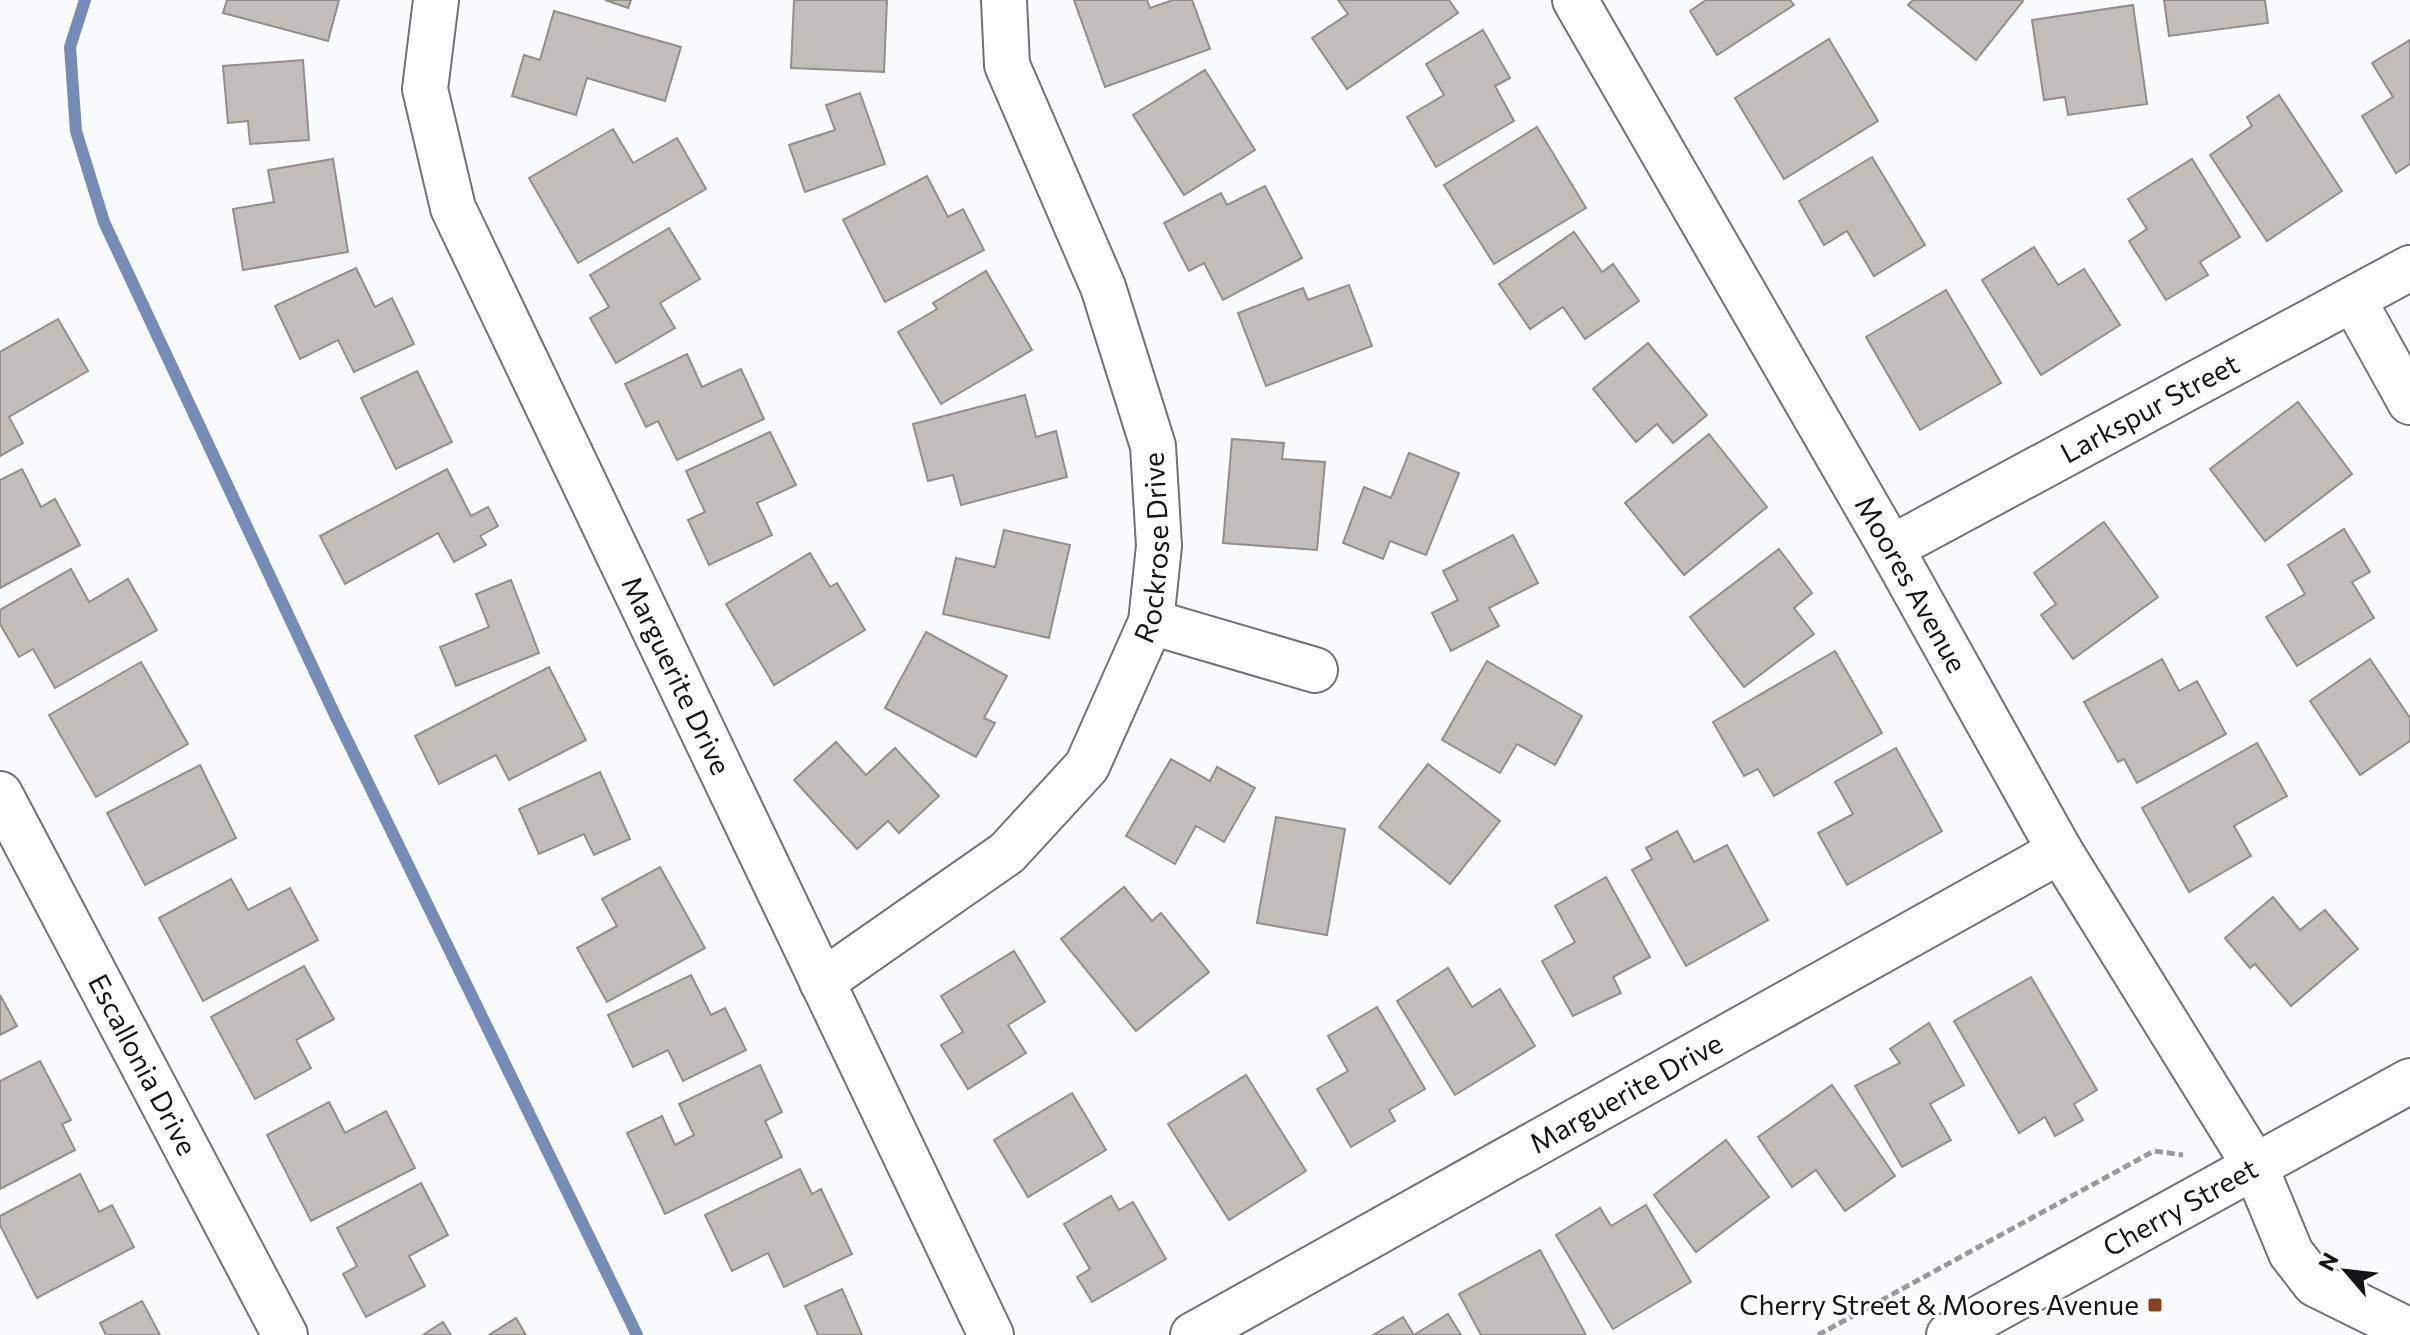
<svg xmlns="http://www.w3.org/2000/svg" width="2410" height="1335" font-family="Commissioner,sans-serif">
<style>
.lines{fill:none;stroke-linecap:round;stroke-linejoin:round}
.stream{stroke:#758cb6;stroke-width:12}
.building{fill:#c3bdba;stroke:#948e8b;stroke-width:2}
.minor-casing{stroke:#707277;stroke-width:48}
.path{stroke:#97999b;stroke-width:5;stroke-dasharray:8 4;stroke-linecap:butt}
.minor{stroke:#fff;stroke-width:44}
.poi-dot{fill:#884021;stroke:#fff;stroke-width:3}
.labels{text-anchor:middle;stroke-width:6;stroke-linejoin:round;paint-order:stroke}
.street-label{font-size:28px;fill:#141517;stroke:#fff}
.poi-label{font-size:28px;fill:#141517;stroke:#fff;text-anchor:end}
</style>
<rect width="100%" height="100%" fill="#f9fbfe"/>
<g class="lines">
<path class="stream" d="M 85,0 L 70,47 L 76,131 L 104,222 L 335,715 L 637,1335"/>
</g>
<g class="building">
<path d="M 227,0 L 339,0 L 328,41 L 223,13 Z"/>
<path d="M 605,0 L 631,0 L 628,8 Z"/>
<path d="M 794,0 L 887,0 L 884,72 L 791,68 Z"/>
<path d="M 1074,0 L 1147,0 L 1150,8 L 1173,0 L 1192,0 L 1210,49 L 1105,87 Z"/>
<path d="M 1338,0 L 1449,0 L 1458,13 L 1347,89 L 1312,38 L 1348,14 Z"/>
<path d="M 1706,0 L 1790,0 L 1794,5 L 1717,55 L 1690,11 Z"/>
<path d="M 1913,0 L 2022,0 L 2023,1 L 1976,60 L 1908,5 Z"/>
<path d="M 2164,0 L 2265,0 L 2268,23 L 2169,36 Z"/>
<path d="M 2133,5 L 2147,104 L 2068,115 L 2065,97 L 2044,100 L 2032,20 Z"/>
<path d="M 554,11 L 681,47 L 665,101 L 587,78 L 576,115 L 512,96 L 524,55 L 540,60 Z"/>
<path d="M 1483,30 L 1510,78 L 1495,86 L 1514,121 L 1436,167 L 1407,117 L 1444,95 L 1426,64 Z"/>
<path d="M 1829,39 L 1878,121 L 1784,179 L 1735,98 Z"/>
<path d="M 2410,40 L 2410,164 L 2396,173 L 2362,116 L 2393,97 L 2372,63 Z"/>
<path d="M 303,60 L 309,140 L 250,144 L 248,121 L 228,123 L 223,66 Z"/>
<path d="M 1205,70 L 1255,150 L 1184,195 L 1133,115 Z"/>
<path d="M 860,93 L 885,164 L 805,192 L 789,145 L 835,130 L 826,105 Z"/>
<path d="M 2279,95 L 2342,191 L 2267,241 L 2210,155 L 2252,126 L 2247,117 Z"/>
<path d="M 1537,127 L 1586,208 L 1494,264 L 1444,185 Z"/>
<path d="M 613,129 L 633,163 L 677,138 L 706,189 L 578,263 L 529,178 Z"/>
<path d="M 1872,157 L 1925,245 L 1874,276 L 1847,231 L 1824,245 L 1799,201 Z"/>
<path d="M 333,159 L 348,252 L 243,270 L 233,209 L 274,202 L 268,170 Z"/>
<path d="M 2192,159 L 2240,237 L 2200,262 L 2208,275 L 2166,300 L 2129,241 L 2147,229 L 2128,199 Z"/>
<path d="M 927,176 L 948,217 L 963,209 L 984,250 L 885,302 L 843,220 Z"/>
<path d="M 1265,186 L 1302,258 L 1223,300 L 1204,263 L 1189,271 L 1164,223 L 1221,193 L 1227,205 Z"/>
<path d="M 669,228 L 700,279 L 660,303 L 675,328 L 616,363 L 590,318 L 609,307 L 590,275 Z"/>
<path d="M 1574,232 L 1602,272 L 1613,264 L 1639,301 L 1585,339 L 1563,307 L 1530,329 L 1499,284 Z"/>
<path d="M 2034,247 L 2058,285 L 2084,269 L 2120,325 L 2041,375 L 1982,280 Z"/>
<path d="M 356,268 L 375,307 L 392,298 L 414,344 L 354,372 L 338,340 L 300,359 L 275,306 Z"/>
<path d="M 986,271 L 1032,350 L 941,404 L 898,332 L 937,309 L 933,303 Z"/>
<path d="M 1349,285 L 1372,346 L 1266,386 L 1238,313 L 1303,288 L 1308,300 Z"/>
<path d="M 1946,290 L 2001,383 L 1920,430 L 1866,337 Z"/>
<path d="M 58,319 L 88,371 L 9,417 L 23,443 L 0,456 L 0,352 Z"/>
<path d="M 1648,343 L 1707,415 L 1673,443 L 1657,424 L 1636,442 L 1593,389 Z"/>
<path d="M 687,354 L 702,387 L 741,369 L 764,419 L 677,460 L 658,421 L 646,427 L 625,384 Z"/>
<path d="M 417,371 L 452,442 L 396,469 L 361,398 Z"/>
<path d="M 1025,395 L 1036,437 L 1056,431 L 1067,477 L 961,505 L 953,475 L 928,481 L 913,424 Z"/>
<path d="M 2298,402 L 2352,474 L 2265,541 L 2210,469 Z"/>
<path d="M 770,432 L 796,485 L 757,503 L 772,535 L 709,565 L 688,520 L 705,512 L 686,471 Z"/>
<path d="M 1709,434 L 1767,507 L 1684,575 L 1625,503 Z"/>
<path d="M 1232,439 L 1284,443 L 1282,459 L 1325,462 L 1317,550 L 1223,543 Z"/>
<path d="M 1409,453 L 1459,473 L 1426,555 L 1390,541 L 1383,559 L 1343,543 L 1364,487 L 1391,498 Z"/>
<path d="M 22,469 L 41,507 L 55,499 L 80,545 L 0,588 L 0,480 Z"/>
<path d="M 447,469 L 471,516 L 488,507 L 498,526 L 480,536 L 486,545 L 454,562 L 438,533 L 345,584 L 320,536 Z"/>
<path d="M 2104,522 L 2158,597 L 2073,659 L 2041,615 L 2056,604 L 2034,573 Z"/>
<path d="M 2344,529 L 2370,572 L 2352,582 L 2374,618 L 2297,666 L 2266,617 L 2305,594 L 2288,565 Z"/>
<path d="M 1004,530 L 1070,545 L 1049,638 L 943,614 L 956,558 L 995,567 Z"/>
<path d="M 1513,535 L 1538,583 L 1489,608 L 1499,626 L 1451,651 L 1432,613 L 1458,600 L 1443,571 Z"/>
<path d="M 1779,549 L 1812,593 L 1794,608 L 1814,634 L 1744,687 L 1690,617 Z"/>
<path d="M 810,553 L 830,587 L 837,583 L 865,630 L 774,685 L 726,604 Z"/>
<path d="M 71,569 L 89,602 L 128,579 L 157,630 L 55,688 L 33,649 L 19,657 L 0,624 L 0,610 Z"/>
<path d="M 511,580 L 539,653 L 456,686 L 440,647 L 489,627 L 476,594 Z"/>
<path d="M 926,632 L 1007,676 L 984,718 L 995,723 L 976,757 L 885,708 Z"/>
<path d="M 1835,651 L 1882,733 L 1774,796 L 1758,769 L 1744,776 L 1713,722 Z"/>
<path d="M 2162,659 L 2179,691 L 2197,681 L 2226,734 L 2137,783 L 2124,759 L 2118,762 L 2084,702 Z"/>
<path d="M 2370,659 L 2410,718 L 2410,741 L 2360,775 L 2310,701 Z"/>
<path d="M 1487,661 L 1582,716 L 1555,765 L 1517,744 L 1500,773 L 1442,740 Z"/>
<path d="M 141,662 L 188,744 L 96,797 L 49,715 Z"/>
<path d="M 549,667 L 586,740 L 509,780 L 496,755 L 439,784 L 415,736 Z"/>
<path d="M 836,742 L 866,775 L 895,748 L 939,796 L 899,833 L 888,821 L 857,849 L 794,780 Z"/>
<path d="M 2257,743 L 2287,796 L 2234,826 L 2251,856 L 2189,892 L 2142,808 Z"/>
<path d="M 1896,748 L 1942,831 L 1847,885 L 1818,833 L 1853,814 L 1835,782 Z"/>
<path d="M 1171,759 L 1210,781 L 1217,767 L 1255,788 L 1224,842 L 1196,826 L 1175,864 L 1126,836 Z"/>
<path d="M 1428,764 L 1500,821 L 1450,884 L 1379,827 Z"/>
<path d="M 200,765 L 236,838 L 145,885 L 107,813 Z"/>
<path d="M 600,772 L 630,839 L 594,855 L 584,834 L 539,854 L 519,809 Z"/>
<path d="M 1276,817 L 1345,829 L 1327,935 L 1257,923 Z"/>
<path d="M 1677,831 L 1694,862 L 1727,845 L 1768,920 L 1686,966 L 1632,870 L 1652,859 L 1646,848 Z"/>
<path d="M 660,867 L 705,948 L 607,1002 L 577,948 L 617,926 L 602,899 Z"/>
<path d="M 1606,877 L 1650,957 L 1613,977 L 1621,993 L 1573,1016 L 1542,961 L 1575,942 L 1555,906 Z"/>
<path d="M 231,879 L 248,910 L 290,888 L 318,940 L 203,1001 L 159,918 Z"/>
<path d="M 1124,887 L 1152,921 L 1161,913 L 1209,972 L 1136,1031 L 1061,939 Z"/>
<path d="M 2273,897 L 2300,930 L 2325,910 L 2358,949 L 2291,1006 L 2255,964 L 2250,968 L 2225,938 Z"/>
<path d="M 1014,951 L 1045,1002 L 1008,1025 L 1026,1053 L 968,1089 L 941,1045 L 963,1032 L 941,996 Z"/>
<path d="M 304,966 L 334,1019 L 296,1040 L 311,1068 L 255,1099 L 211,1017 Z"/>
<path d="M 1448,968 L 1472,1007 L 1500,989 L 1535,1046 L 1455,1095 L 1397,1001 Z"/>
<path d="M 691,975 L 711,1015 L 725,1008 L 746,1050 L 683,1081 L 668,1050 L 633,1067 L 608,1015 Z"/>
<path d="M 2031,977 L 2097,1090 L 2074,1104 L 2083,1120 L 2055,1136 L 2045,1117 L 2019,1133 L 1954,1021 Z"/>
<path d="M 0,995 L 17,1026 L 0,1035 Z"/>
<path d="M 1377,1007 L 1425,1089 L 1389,1110 L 1395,1121 L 1351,1147 L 1317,1089 L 1348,1071 L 1328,1036 Z"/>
<path d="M 1929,1023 L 1964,1085 L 1930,1104 L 1951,1140 L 1902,1167 L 1855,1086 L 1900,1063 L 1890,1049 Z"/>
<path d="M 40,1061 L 71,1120 L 62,1124 L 75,1150 L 0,1189 L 0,1081 Z"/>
<path d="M 760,1065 L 782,1112 L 765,1121 L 782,1157 L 665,1214 L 627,1133 L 662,1116 L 675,1145 L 694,1135 L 679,1104 Z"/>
<path d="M 1246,1075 L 1306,1171 L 1229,1220 L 1168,1124 Z"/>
<path d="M 1832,1085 L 1895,1176 L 1845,1211 L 1816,1170 L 1792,1187 L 1758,1137 Z"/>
<path d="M 1072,1093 L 1106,1150 L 1028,1197 L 994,1140 Z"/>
<path d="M 329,1102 L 345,1133 L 386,1111 L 415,1168 L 311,1221 L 267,1135 Z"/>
<path d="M 1726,1140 L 1769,1197 L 1696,1252 L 1654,1195 Z"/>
<path d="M 800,1169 L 812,1194 L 821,1189 L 852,1254 L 784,1287 L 768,1253 L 732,1271 L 705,1215 Z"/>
<path d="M 80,1174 L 99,1212 L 112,1205 L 134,1247 L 37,1298 L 0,1225 L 0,1216 Z"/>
<path d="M 421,1183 L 448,1235 L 409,1256 L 425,1286 L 366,1317 L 343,1274 L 357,1266 L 337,1228 Z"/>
<path d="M 1111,1196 L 1119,1210 L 1133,1202 L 1166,1259 L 1092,1302 L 1077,1277 L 1090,1269 L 1064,1224 Z"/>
<path d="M 1646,1205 L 1691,1282 L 1613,1329 L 1556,1235 L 1600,1208 L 1611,1226 Z"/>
<path d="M 1540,1250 L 1586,1335 L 1481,1335 L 1459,1294 Z"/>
<path d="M 842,1289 L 862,1335 L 818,1335 L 805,1306 Z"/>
<path d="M 142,1301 L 160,1335 L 106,1335 L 100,1323 Z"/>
<path d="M 1448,1314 L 1461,1335 L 1373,1335 L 1403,1317 L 1414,1335 Z"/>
<path d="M 516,1318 L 526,1335 L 489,1335 Z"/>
<path d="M 443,1322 L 451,1335 L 423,1335 Z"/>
</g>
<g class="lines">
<defs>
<g id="minor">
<path id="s1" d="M 436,0 L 425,89 L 453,208 L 991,1335"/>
<path id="s2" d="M 1575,0 L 1891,548 L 2060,851 L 2255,1166 L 2291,1253 L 2315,1284 L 2410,1331"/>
<path d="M 2353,299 L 2410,402"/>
<path id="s3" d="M 1891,548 L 2410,268"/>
<path d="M 1151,622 L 1315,670"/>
<path id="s4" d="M 0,794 L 285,1335"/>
<path id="s5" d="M 822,982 L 1007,853 L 1087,766 L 1151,622 L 1159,546 L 1153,446 L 1103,287 L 1007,65 L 1004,0"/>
<path id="s6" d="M 1193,1335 L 2060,851"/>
<path id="s7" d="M 1949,1335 L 2410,1081"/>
</g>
</defs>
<use href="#minor" class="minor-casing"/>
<path class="path" d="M 1818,1335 L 2154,1151 L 2183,1155"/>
<use href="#minor" class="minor"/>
</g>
<rect class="poi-dot" x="2147" y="1297" width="16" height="16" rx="4"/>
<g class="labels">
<g class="street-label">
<text dy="10" stroke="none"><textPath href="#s3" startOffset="294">Larkspur Street</textPath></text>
<text dy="10" stroke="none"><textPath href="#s5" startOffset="576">Rockrose Drive</textPath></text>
<text dy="10" stroke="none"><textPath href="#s2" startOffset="674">Moores Avenue</textPath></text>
<text dy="10" stroke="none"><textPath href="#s1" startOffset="730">Marguerite Drive</textPath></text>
<text dy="10" stroke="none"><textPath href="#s4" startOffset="306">Escallonia Drive</textPath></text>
<text dy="10" stroke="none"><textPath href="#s6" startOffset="496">Marguerite Drive</textPath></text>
<text dy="10" stroke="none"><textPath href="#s7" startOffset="264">Cherry Street</textPath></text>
</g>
<g class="poi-label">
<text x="2139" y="1315">Cherry Street &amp; Moores Avenue</text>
</g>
</g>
<g transform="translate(2346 1271) rotate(298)" stroke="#ffffff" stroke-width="6" paint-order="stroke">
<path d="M0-6L14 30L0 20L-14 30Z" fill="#141517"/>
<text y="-12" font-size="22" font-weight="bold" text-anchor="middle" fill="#141517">N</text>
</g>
</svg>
